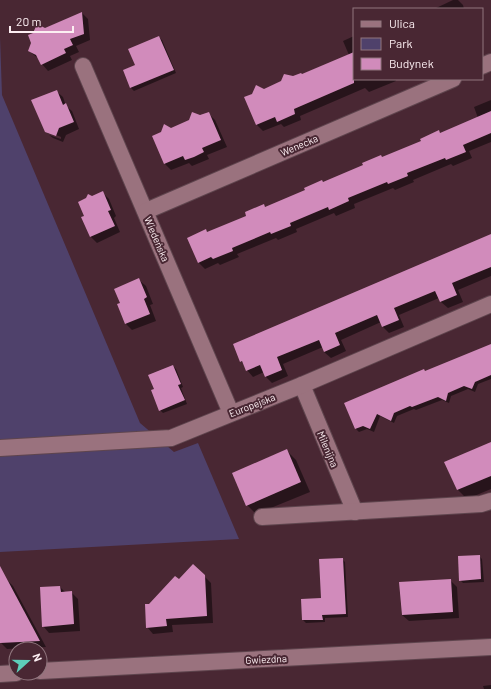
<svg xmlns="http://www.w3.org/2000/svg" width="491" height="689" font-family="Barlow,sans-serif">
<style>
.green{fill:#4f416b}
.shadow{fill:#0007}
.building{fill:#d18bbb}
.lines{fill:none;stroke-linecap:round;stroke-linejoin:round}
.street-casing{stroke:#5f454e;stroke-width:18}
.street{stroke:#9a727e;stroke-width:16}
.labels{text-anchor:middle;stroke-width:4;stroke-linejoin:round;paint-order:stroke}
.street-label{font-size:10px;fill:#fceef2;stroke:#492733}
</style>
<rect width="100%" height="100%" fill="#492733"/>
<path class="green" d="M 0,37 L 2,95 L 140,423 L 174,452 L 198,443 L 239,539 L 0,552 Z"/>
<g class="shadow">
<path d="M 453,0 L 458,0 L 463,5 L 464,9 L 434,9 Z"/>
<path d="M 82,13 L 88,19 L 90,40 L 76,46 L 79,52 L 70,56 L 72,60 L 48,71 L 42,64 L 39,59 L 29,51 L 45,29 Z"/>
<path d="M 354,36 L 354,79 L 395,79 L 396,81 L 369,92 L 365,88 L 300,116 L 301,120 L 284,127 L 281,124 L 263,131 L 257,125 L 245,98 L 349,55 L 343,41 Z"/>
<path d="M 159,37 L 162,40 L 176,73 L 134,91 L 131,88 L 124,70 L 136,65 Z"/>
<path d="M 56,91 L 63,97 L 66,106 L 72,111 L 79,129 L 66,135 L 63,142 L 53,138 L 49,135 L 61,139 L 61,137 L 49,132 L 49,134 L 46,131 Z"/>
<path d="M 491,100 L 491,142 L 469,151 L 472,158 L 453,166 L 451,164 L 413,180 L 414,182 L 395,190 L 393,188 L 354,204 L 355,208 L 336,216 L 334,213 L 296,229 L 297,232 L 278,240 L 276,238 L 237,254 L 239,257 L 220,265 L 218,263 L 205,269 L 198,262 L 208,233 L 248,216 L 264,206 L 266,208 L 306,191 L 322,181 L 324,183 L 423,142 L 439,132 L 441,134 L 478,118 L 474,107 Z"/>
<path d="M 208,113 L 215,120 L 227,147 L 207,155 L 209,159 L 192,166 L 189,163 L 171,170 L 165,164 L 153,137 Z"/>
<path d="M 103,193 L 109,199 L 116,216 L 114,218 L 120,232 L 97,243 L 90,236 L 85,216 L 92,197 Z"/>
<path d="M 491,235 L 491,276 L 458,290 L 463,302 L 448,308 L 441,302 L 439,298 L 399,315 L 404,327 L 389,333 L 383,327 L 381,322 L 341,340 L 346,351 L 331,358 L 324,352 L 323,347 L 283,364 L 288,376 L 272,383 L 266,377 L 264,372 L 253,377 L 247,370 L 245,365 L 241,361 Z"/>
<path d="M 139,280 L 146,286 L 153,304 L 150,305 L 156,321 L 132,330 L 126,324 L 121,303 Z"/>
<path d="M 491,345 L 491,379 L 478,384 L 475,392 L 468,389 L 451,396 L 449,403 L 442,400 L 416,410 L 414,409 L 397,416 L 394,423 L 380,416 L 374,432 L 367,429 L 359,432 L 356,429 L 345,403 L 424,370 L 426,372 Z"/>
<path d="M 173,366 L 176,369 L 183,387 L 181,388 L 187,404 L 163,413 L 160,410 Z"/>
<path d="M 491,443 L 491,489 L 467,499 L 458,490 L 446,462 Z"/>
<path d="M 287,451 L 296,460 L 310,492 L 256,514 L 247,505 Z"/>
<path d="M 479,556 L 482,559 L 484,582 L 463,583 L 460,580 Z"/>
<path d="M 342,559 L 345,562 L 348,617 L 325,618 L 325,622 L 306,623 L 303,620 L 322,599 Z"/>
<path d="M 204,576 L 211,583 L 213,623 L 172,625 L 173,632 L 153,634 L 147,627 L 150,605 L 179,581 Z"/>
<path d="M 6,579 L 13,586 L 46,647 L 7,649 L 1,643 L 0,580 Z"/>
<path d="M 450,580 L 457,587 L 459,618 L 409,621 L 402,615 Z"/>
<path d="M 60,587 L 66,593 L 71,592 L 78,599 L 80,631 L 49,633 L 43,626 Z"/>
<path d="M 491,685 L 491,689 L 484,689 L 483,686 Z"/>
</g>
<g class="building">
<path d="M 82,12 L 84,34 L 70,39 L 73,45 L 64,49 L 66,53 L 41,65 L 36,55 L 28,51 L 31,43 L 28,35 L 33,33 L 37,24 L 45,28 Z"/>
<path d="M 159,36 L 174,70 L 130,88 L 123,70 L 135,65 L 128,49 Z"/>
<path d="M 354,52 L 354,83 L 294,109 L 295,114 L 277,122 L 275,117 L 256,125 L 244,97 L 252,94 L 256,85 L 264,89 L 281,81 L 284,74 L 293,76 L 301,73 L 302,74 Z"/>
<path d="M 57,90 L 63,105 L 66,103 L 74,122 L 59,128 L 56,136 L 45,132 L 31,100 Z"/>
<path d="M 491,111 L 491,133 L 463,145 L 466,152 L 446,160 L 445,158 L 407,173 L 408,176 L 388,184 L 387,182 L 348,198 L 349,201 L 329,210 L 328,207 L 290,223 L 291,226 L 271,234 L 270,232 L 232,248 L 233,251 L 213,259 L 211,257 L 198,263 L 187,238 L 206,229 L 207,232 L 246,216 L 245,212 L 264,204 L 265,207 L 305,190 L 304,188 L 322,180 L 323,182 L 363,165 L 362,163 L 381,155 L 382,157 L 421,141 L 420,139 L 439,130 L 440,133 Z"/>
<path d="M 192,112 L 200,115 L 209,112 L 221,140 L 202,148 L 204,152 L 194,157 L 185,160 L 183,156 L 164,164 L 152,136 L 161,132 L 164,124 L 171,128 L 189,120 Z"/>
<path d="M 103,191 L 111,210 L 108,211 L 115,226 L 90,237 L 81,217 L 84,216 L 78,202 L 86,198 L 88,194 L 92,196 Z"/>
<path d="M 491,234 L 491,267 L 452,283 L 457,295 L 440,302 L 435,291 L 394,308 L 399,320 L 382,327 L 377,315 L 335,333 L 340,345 L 324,352 L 319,340 L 277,357 L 282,370 L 265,377 L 260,365 L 246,371 L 242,361 L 240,362 L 233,344 Z"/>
<path d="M 139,278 L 147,297 L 144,299 L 150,314 L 125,324 L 117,304 L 120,303 L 114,289 Z"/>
<path d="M 491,344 L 491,375 L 475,382 L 472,389 L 464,386 L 448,393 L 446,401 L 438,397 L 412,407 L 410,406 L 394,413 L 391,421 L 377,414 L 370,429 L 363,426 L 355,429 L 344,403 L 424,369 L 425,371 Z"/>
<path d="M 173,365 L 181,384 L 178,385 L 185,400 L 159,411 L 151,390 L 154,389 L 148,375 Z"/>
<path d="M 491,442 L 491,476 L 457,490 L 444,462 Z"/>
<path d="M 287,449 L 301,482 L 246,506 L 232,473 Z"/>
<path d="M 480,555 L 481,579 L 459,581 L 458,556 Z"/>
<path d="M 343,558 L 346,614 L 322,615 L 323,620 L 302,620 L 301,599 L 321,598 L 319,559 Z"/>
<path d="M 193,564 L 205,575 L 207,616 L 166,619 L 167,626 L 146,628 L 145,604 L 149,604 L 175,576 L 179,579 Z"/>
<path d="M 0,566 L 40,641 L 0,643 Z"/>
<path d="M 451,579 L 453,612 L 402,615 L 399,582 Z"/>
<path d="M 60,586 L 61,592 L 72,591 L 74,624 L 42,627 L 40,587 Z"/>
</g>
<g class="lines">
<defs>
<g id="street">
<path d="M 83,66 L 231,413"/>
<path d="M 482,66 L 491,62"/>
<path d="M 146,211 L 453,79"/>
<path d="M 302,385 L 355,512"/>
<path d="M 0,448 L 171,438 L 302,385 L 491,304"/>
<path d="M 262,517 L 481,504 L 491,501"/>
<path d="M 40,671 L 491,647"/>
<path d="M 0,674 L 16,673"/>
</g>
</defs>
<use href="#street" class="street-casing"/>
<use href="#street" class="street"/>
</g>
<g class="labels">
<g class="street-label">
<text transform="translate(299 145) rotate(-23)" y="4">Wenecka</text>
<text transform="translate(157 239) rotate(67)" y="4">Wiedeńska</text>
<text transform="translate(252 405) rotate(-21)" y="4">Europejska</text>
<text transform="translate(328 449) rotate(67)" y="4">Milenijna</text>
<text transform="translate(266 659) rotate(-3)" y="4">Gwiezdna</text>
</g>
</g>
<rect x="353" y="8" width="130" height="72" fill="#492733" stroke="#91777f"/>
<rect x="361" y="21" width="20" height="6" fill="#9a727e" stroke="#91777f"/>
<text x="389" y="28" font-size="12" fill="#fceef2">Ulica</text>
<rect x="361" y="38" width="20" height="12" fill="#4f416b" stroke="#91777f"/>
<text x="389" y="48" font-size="12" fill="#fceef2">Park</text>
<rect x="361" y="58" width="20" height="12" fill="#d18bbb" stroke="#91777f"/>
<text x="389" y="68" font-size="12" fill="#fceef2">Budynek</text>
<g transform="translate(28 661) rotate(69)"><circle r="19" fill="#492733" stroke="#91777f"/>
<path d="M0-3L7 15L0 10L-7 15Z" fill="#5dceb9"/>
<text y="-6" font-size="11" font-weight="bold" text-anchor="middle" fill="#fceef2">N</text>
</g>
<path d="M10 26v6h63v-6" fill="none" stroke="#fceef2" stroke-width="2"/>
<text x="16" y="26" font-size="12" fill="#fceef2" stroke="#492733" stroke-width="3" paint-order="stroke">20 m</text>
</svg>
